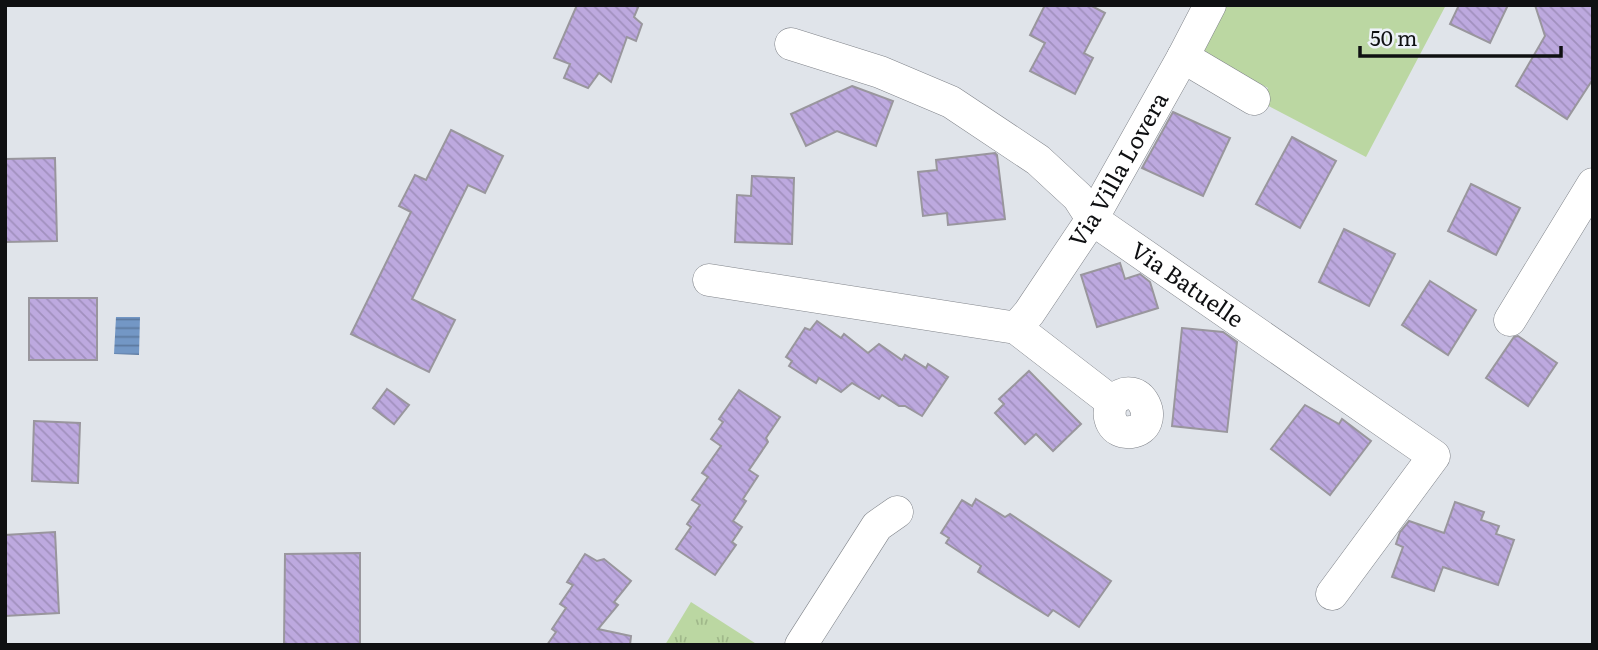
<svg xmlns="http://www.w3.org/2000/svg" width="1598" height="650" font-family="Literata,serif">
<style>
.grass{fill:#bbd7a2}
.park{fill:url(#park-tufts)}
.water{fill:url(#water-rules)}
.building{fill:url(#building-back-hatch);stroke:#99969d;stroke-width:2}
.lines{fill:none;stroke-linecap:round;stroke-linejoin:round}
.minor-casing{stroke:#80848a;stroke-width:33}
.minor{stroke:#fff;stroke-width:32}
.labels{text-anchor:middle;stroke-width:6;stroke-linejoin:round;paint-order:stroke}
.street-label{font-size:23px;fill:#0f1012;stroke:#edf1f8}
</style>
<defs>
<pattern id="park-tufts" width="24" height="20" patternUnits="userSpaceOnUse" patternTransform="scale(1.75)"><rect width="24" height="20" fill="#bbd7a2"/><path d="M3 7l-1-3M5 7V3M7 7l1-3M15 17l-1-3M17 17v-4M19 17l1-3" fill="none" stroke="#a0b88a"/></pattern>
<pattern id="water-rules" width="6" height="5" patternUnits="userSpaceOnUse" patternTransform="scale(1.75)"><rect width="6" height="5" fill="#7397c5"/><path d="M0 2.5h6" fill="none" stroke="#5d7a9f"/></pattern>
<pattern id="building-back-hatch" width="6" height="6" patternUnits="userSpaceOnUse" patternTransform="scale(1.75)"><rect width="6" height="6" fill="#bda9df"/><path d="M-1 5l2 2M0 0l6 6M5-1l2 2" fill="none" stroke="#a190be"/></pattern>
</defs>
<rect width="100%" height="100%" fill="#e0e4ea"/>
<path class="grass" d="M 1224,5 L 1446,5 L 1366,157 L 1261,102 L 1268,88 L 1199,52 Z"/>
<path class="park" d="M 691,602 L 758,645 L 665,645 Z"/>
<path class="water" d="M 116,317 L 140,317 L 139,355 L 114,354 Z"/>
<g class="building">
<path d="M 577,5 L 639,5 L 634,17 L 642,24 L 636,41 L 627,37 L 611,82 L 599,73 L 588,88 L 564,78 L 570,64 L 554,58 Z"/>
<path d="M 1045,5 L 1090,5 L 1105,13 L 1084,53 L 1093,58 L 1075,94 L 1030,71 L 1045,43 L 1030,35 Z"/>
<path d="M 1459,5 L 1508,5 L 1490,43 L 1450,24 Z"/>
<path d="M 1535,5 L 1593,5 L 1593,79 L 1567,119 L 1516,86 L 1545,36 Z"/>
<path d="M 852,86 L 893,101 L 876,146 L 837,131 L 806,146 L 791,114 Z"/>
<path d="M 1173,112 L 1230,138 L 1203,196 L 1142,168 Z"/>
<path d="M 451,130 L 503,156 L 485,193 L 468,185 L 412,299 L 455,320 L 429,372 L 351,334 L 411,212 L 399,206 L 415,175 L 426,180 Z"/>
<path d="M 1292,137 L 1336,161 L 1300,228 L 1256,204 Z"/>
<path d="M 995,153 L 997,155 L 1005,219 L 948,225 L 947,213 L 923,216 L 918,172 L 937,170 L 936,160 Z"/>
<path d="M 55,158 L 57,241 L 5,242 L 5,159 Z"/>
<path d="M 752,176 L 794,178 L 792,244 L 735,242 L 737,195 L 751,196 Z"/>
<path d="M 1471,184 L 1520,208 L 1496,255 L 1448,231 Z"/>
<path d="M 1344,229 L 1395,254 L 1369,306 L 1319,282 Z"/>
<path d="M 1120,263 L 1125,279 L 1140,274 L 1150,282 L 1158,308 L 1097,327 L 1081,275 Z"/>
<path d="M 1430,281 L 1476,310 L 1448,355 L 1402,325 Z"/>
<rect x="29" y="298" width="68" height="62"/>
<path d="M 817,321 L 841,338 L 844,334 L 868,353 L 879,344 L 902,360 L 905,355 L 926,368 L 928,364 L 948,377 L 922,416 L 905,406 L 899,406 L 882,395 L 879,399 L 852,383 L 841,392 L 819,378 L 816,383 L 789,366 L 792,361 L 786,357 L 805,328 L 810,330 Z"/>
<path d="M 1182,328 L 1223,332 L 1237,342 L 1227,432 L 1172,426 Z"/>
<path d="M 1518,336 L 1557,363 L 1528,406 L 1486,378 L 1514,337 Z"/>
<path d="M 1029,371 L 1081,424 L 1053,451 L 1036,434 L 1025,444 L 995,413 L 1004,404 L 999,399 Z"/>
<path d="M 387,389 L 409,405 L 394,424 L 373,408 Z"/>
<path d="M 739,390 L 780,417 L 766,438 L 768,442 L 749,470 L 758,476 L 743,499 L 746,501 L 733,521 L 742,527 L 732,542 L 736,545 L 715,575 L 676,549 L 691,527 L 687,524 L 700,505 L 692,500 L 708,477 L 702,473 L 721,446 L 711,439 L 723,422 L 719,419 Z"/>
<path d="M 1305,405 L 1339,424 L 1342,419 L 1371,441 L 1330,495 L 1271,449 Z"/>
<path d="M 34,421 L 80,423 L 78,483 L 32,481 Z"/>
<path d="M 976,499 L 1005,517 L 1010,514 L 1111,581 L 1079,627 L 1053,610 L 1048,616 L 1000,586 L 978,572 L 981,566 L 946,543 L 949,538 L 941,533 L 962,500 L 972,506 Z"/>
<path d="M 1455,502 L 1484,512 L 1481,520 L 1499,526 L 1496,534 L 1514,540 L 1498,585 L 1443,567 L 1434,591 L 1392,577 L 1403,547 L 1396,544 L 1400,532 L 1409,521 L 1444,533 Z"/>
<path d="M 55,532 L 59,613 L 5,616 L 5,535 Z"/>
<path d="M 360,553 L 360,645 L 284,645 L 285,554 Z"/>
<path d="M 585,554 L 597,561 L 604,559 L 631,581 L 614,602 L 618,605 L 598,629 L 631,636 L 630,645 L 547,645 L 556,632 L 552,629 L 566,608 L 560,604 L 573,585 L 567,582 Z"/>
</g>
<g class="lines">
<defs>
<g id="minor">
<path id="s1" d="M 791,44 L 880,72 L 951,102 L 1038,160 L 1078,197 L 1092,219 L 1434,456 L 1332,594"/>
<path d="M 1183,57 L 1254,99"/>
<path d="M 709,280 L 1016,328 L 1112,402 C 1140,372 1164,428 1131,432 C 1112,434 1106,417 1112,402"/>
<path d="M 1510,320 L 1593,184"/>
<path id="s2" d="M 1016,328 L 1029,313 L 1092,219 L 1183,57 L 1210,5"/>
<path d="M 801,645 L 877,526 L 897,512"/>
</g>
</defs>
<use href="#minor" class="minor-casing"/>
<use href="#minor" class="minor"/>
</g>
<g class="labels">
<g class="street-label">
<text dy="8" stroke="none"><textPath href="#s2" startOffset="189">Via Villa Lovera</textPath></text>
<text dy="8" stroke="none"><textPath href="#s1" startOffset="471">Via Batuelle</textPath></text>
</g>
</g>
<rect width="1598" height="650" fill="none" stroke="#0f1012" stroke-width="14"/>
<path d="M1360 46v10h201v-10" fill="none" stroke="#0f1012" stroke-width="3.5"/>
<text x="1370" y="46" font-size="21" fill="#0f1012" stroke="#edf1f8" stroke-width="5" paint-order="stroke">50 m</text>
</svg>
